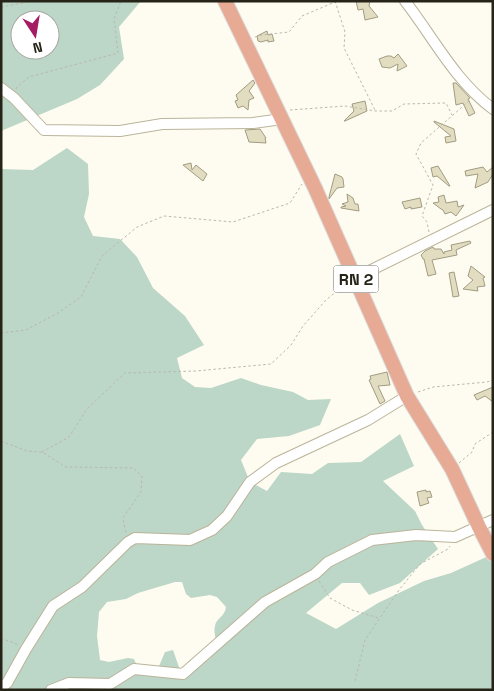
<svg xmlns="http://www.w3.org/2000/svg" width="494" height="691" font-family="'Space Grotesk',sans-serif">
<style>
.green{fill:#bcd6c7;fill-rule:evenodd}
.building{fill:#e2ddc0;stroke:#a19c81}
.lines{fill:none;stroke-linecap:round;stroke-linejoin:round}
.minor-casing{stroke:#bab499;stroke-width:12}
.major-casing{stroke:#dcdcda;stroke-width:16}
.path{stroke:#bab8ad;stroke-width:1;stroke-dasharray:2.5 2.5;stroke-linecap:butt}
.minor{stroke:#fff;stroke-width:10}
.major{stroke:#e6aa95;stroke-width:14}
.labels{text-anchor:middle;stroke-width:4;stroke-linejoin:round;paint-order:stroke}
.shield{fill:#fff;stroke:#67665e;stroke-width:1}
.shield-label{font-size:16px;font-weight:bold;fill:#262419}
</style>
<rect width="100%" height="100%" fill="#fefcf1"/>
<g class="green">
<path d="M 1,1 L 141,1 L 119,27 L 124,59 L 100,85 L 77,99 L 1,131 ZM 20,20 L 50,20 L 50,50 L 20,50 Z"/>
<path d="M 67,148 L 88,164 L 89,194 L 84,217 L 93,236 L 120,239 L 137,257 L 153,288 L 185,316 L 204,345 L 177,358 L 182,378 L 195,387 L 211,388 L 241,378 L 261,385 L 293,392 L 308,400 L 331,399 L 320,425 L 289,436 L 257,439 L 241,460 L 250,482 L 267,491 L 281,472 L 312,474 L 328,463 L 361,462 L 400,434 L 414,466 L 383,481 L 415,511 L 422,525 L 438,549 L 400,583 L 369,595 L 360,583 L 342,583 L 306,613 L 336,629 L 378,603 L 424,581 L 451,573 L 493,554 L 493,690 L 1,690 L 1,169 L 33,170 ZM 175,582 L 182,582 L 186,594 L 191,598 L 210,595 L 217,597 L 226,607 C 225,617 216,618 215,626 C 213,633 217,640 216,646 C 215,663 193,667 180,670 L 173,650 L 165,652 L 157,671 L 139,671 L 134,659 L 128,658 L 109,662 L 100,660 L 97,636 L 99,612 L 107,602 L 126,599 L 138,593 Z"/>
</g>
<g class="building">
<path d="M 356,1 L 370,1 L 369,6 L 378,17 L 365,20 L 363,9 L 358,10 Z"/>
<path d="M 267,31 L 268,35 L 272,34 L 274,41 L 268,42 L 268,40 L 261,42 L 258,41 L 257,36 Z"/>
<path d="M 398,54 L 407,66 L 397,71 L 398,64 L 390,68 L 382,67 L 379,59 L 387,56 L 391,56 L 394,58 Z"/>
<path d="M 253,80 L 255,83 L 249,91 L 254,98 L 249,100 L 248,110 L 243,106 L 238,108 L 235,101 L 238,100 L 236,95 Z"/>
<path d="M 453,83 L 456,83 L 470,98 L 468,99 L 475,113 L 469,116 L 463,103 L 456,105 Z"/>
<path d="M 365,101 L 367,111 L 345,121 L 344,121 L 354,111 L 352,104 Z"/>
<path d="M 434,121 L 454,129 L 456,141 L 446,143 L 445,137 L 451,136 L 434,122 Z"/>
<path d="M 260,129 L 266,138 L 265,138 L 266,143 L 249,142 L 245,130 Z"/>
<path d="M 191,163 L 192,170 L 196,165 L 207,174 L 203,181 L 183,165 Z"/>
<path d="M 438,166 L 450,186 L 449,186 L 437,176 L 433,177 L 431,168 Z"/>
<path d="M 483,167 L 487,172 L 493,167 L 493,174 L 488,182 L 475,188 L 478,174 L 466,176 L 465,171 Z"/>
<path d="M 335,174 L 342,177 L 343,179 L 344,187 L 337,188 L 329,199 L 329,197 Z"/>
<path d="M 347,194 L 353,198 L 355,204 L 358,204 L 359,211 L 341,208 L 341,207 L 346,206 L 342,204 L 348,202 Z"/>
<path d="M 444,195 L 446,203 L 457,201 L 458,207 L 464,205 L 456,216 L 451,212 L 445,214 L 443,210 L 441,209 L 433,203 L 439,202 L 438,197 Z"/>
<path d="M 420,198 L 422,207 L 411,209 L 411,207 L 405,209 L 402,202 Z"/>
<path d="M 470,241 L 471,243 L 456,250 L 457,255 L 432,260 L 436,274 L 428,276 L 424,259 L 423,259 L 421,255 L 425,251 L 433,247 L 434,249 L 441,249 L 444,254 L 444,252 L 452,250 L 451,245 Z"/>
<path d="M 471,266 L 485,277 L 483,278 L 485,286 L 477,287 L 478,291 L 463,289 L 473,280 L 468,276 Z"/>
<path d="M 454,272 L 459,296 L 453,297 L 449,273 Z"/>
<path d="M 387,372 L 390,385 L 378,386 L 385,401 L 380,404 L 369,380 L 371,379 L 370,376 Z"/>
<path d="M 493,387 L 493,402 L 485,396 L 477,400 L 474,395 Z"/>
<path d="M 426,490 L 426,492 L 430,491 L 432,497 L 427,498 L 429,503 L 420,506 L 417,492 Z"/>
</g>
<g class="lines">
<defs>
<g id="minor">
<path d="M 405,1 C 433,37 455,81 493,109"/>
<path d="M 1,88 L 14,98 L 44,130 L 120,131 L 162,124 L 253,123 L 282,119"/>
<path d="M 355,278 L 493,210"/>
<path d="M 1,688 L 7,683 L 26,649 L 53,606 L 82,587 L 128,542 L 135,538 L 190,540 L 212,530 L 227,516 L 250,482 L 276,463 L 368,420 L 407,396"/>
<path d="M 51,690 L 69,683 L 110,684 L 134,669 L 183,674 L 265,602 L 315,574 L 328,562 L 372,540 L 416,535 L 455,537 L 493,520"/>
</g>
<path id="major" d="M 225,1 L 315,188 L 407,396 L 452,469 L 479,527 L 493,554"/>
</defs>
<use href="#minor" class="minor-casing"/>
<use href="#major" class="major-casing"/>
<g class="path">
<path d="M 335,1 L 345,32 L 344,48 L 375,110"/>
<path d="M 1,7 L 34,1"/>
<path d="M 255,37 L 262,35 L 289,32 L 302,16 L 335,2"/>
<path d="M 16,89 L 17,87 L 29,77 L 118,53 L 114,19 L 121,1"/>
<path d="M 290,110 L 345,106 L 375,111 L 392,111 L 404,104 L 446,103 L 452,115"/>
<path d="M 429,232 L 427,222 L 422,216 L 433,185 L 416,154 L 421,143 L 470,100"/>
<path d="M 1,333 L 26,330 L 58,313 L 81,297 L 102,256 L 137,227 L 164,216 L 233,222 L 290,203 L 302,184"/>
<path d="M 418,392 L 433,387 L 487,382 L 493,380"/>
<path d="M 1,441 L 27,451 L 42,452 L 66,467 L 133,468 L 142,476 L 141,492 L 123,518 L 126,534"/>
<path d="M 42,452 L 69,437 L 87,409 L 125,373 L 196,371 L 271,364 L 291,345 L 303,326 L 326,300 L 346,284"/>
<path d="M 459,463 L 472,452 L 475,444 L 493,432"/>
<path d="M 319,581 L 330,598 L 352,610 L 379,618"/>
<path d="M 1,638 L 19,645"/>
<path d="M 355,681 L 365,640 L 399,590 L 420,564 L 448,549 L 450,546"/>
</g>
<use href="#minor" class="minor"/>
<use href="#major" class="major"/>
</g>
<g class="labels">
<rect class="shield" x="333.5" y="265.5" width="45" height="27" rx="4"/>
<g class="shield-label">
<text x="356" y="285">RN 2</text>
</g>
</g>
<rect width="494" height="691" fill="none" stroke="#262419" stroke-width="5"/>
<g transform="translate(35 35) rotate(168)"><circle r="24" fill="#ffffff" stroke="#a8a7a3"/>
<path d="M0-4L9 19L0 12L-9 19Z" fill="#a51c64"/>
<text y="-8" font-size="14" font-weight="bold" text-anchor="middle" fill="#262419">N</text>
</g>
</svg>
